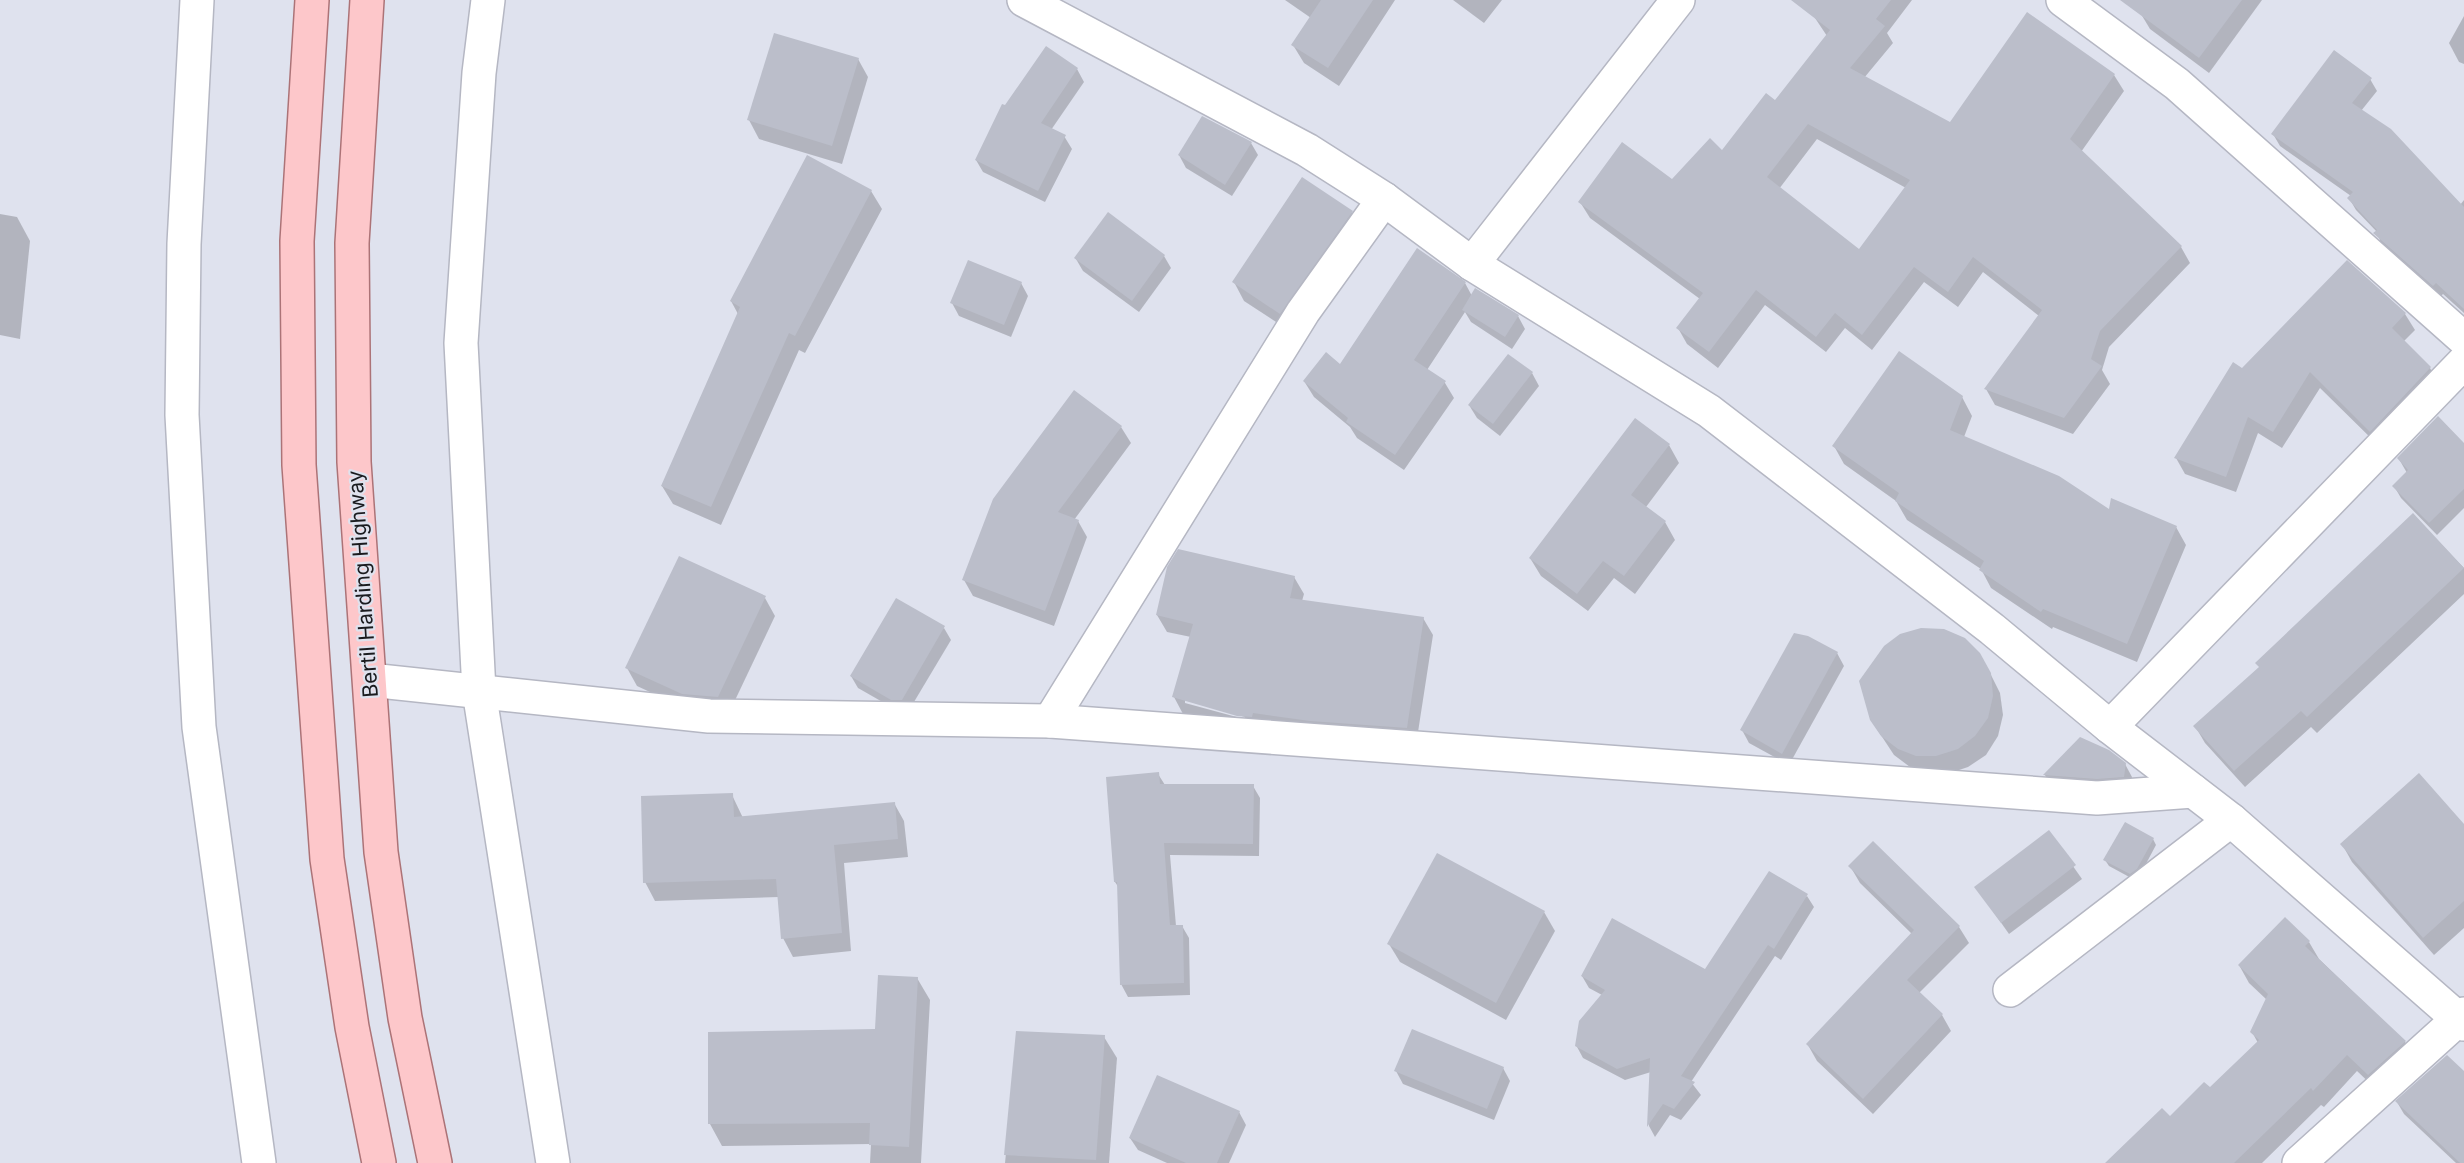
<svg xmlns="http://www.w3.org/2000/svg" width="2464" height="1163" font-family="Inter,sans-serif">
<style>
.shadow{fill:#0003;fill-rule:evenodd}
.building{fill:#bbbeca;fill-rule:evenodd}
.lines{fill:none;stroke-linecap:round;stroke-linejoin:round}
.minor-casing{stroke:#b5b7c3;stroke-width:36}
.major-casing{stroke:#ac7377;stroke-width:36}
.minor{stroke:#fff;stroke-width:33}
.major{stroke:#fdc7ca;stroke-width:33}
.labels{text-anchor:middle;stroke-width:4.5;stroke-linejoin:round;paint-order:stroke}
.street-label{font-size:21px;fill:#1a1b1f;stroke:#dfe2ee}
</style>
<rect width="100%" height="100%" fill="#dfe2ee"/>
<g class="shadow">
<path d="M 1285,0 L 1395,0 L 1339,86 L 1304,63 L 1293,45 L 1311,18 Z"/>
<path d="M 1453,0 L 1502,0 L 1484,23 Z"/>
<path d="M 1830,0 L 1912,0 L 1887,33 L 1893,43 L 1864,78 L 1951,124 L 2114,75 L 2124,91 L 2081,152 L 2181,247 L 2190,263 L 2109,347 L 2102,370 L 2110,384 L 2073,434 L 1995,405 L 1986,389 L 2039,316 L 1983,272 L 1958,307 L 1924,282 L 1872,350 L 1845,328 L 1826,352 L 1765,305 L 1718,368 L 1687,344 L 1678,328 L 1700,299 L 1590,218 L 1580,202 L 1672,181 L 1722,152 L 1776,102 L 1827,36 L 1815,18 ZM 1817,139 L 1906,188 L 1859,251 L 1779,189 Z"/>
<path d="M 2151,0 L 2262,0 L 2209,73 L 2150,29 L 2141,14 Z"/>
<path d="M 2464,16 L 2464,64 L 2459,62 L 2449,43 Z"/>
<path d="M 1046,48 L 1077,69 L 1084,82 L 1051,130 L 1064,136 L 1072,149 L 1045,202 L 983,172 L 976,160 L 1005,107 Z"/>
<path d="M 858,59 L 868,77 L 842,164 L 759,139 L 749,120 Z"/>
<path d="M 2370,79 L 2377,91 L 2361,111 L 2460,205 L 2464,200 L 2464,313 L 2443,294 L 2440,297 L 2382,246 L 2377,232 L 2356,210 L 2349,198 L 2351,196 L 2280,146 L 2273,134 Z"/>
<path d="M 1251,143 L 1258,155 L 1232,196 L 1186,168 L 1179,155 Z"/>
<path d="M 871,191 L 882,209 L 805,353 L 799,350 L 721,525 L 673,504 L 662,486 L 738,314 L 731,301 Z"/>
<path d="M 1351,212 L 1362,230 L 1290,331 L 1244,301 L 1234,282 Z"/>
<path d="M 0,214 L 17,217 L 30,241 L 20,339 L 0,335 Z"/>
<path d="M 1164,256 L 1171,268 L 1139,312 L 1083,271 L 1076,259 Z"/>
<path d="M 2347,262 L 2405,314 L 2415,330 L 2403,342 L 2430,368 L 2439,385 L 2380,447 L 2320,388 L 2282,448 L 2258,433 L 2236,492 L 2185,474 L 2176,458 L 2242,370 Z"/>
<path d="M 1021,283 L 1028,296 L 1011,337 L 959,316 L 952,303 Z"/>
<path d="M 1465,283 L 1472,296 L 1518,316 L 1525,329 L 1512,349 L 1471,322 L 1465,312 L 1427,370 L 1445,383 L 1454,398 L 1404,470 L 1357,438 L 1350,427 L 1314,397 L 1304,381 L 1340,366 Z"/>
<path d="M 1532,373 L 1539,386 L 1500,436 L 1477,418 L 1469,405 Z"/>
<path d="M 1962,397 L 1972,416 L 1964,437 L 2110,512 L 2176,527 L 2186,545 L 2137,662 L 2053,627 L 2052,629 L 1991,588 L 1981,569 L 1907,520 L 1896,501 L 1844,464 L 1834,446 Z"/>
<path d="M 1121,427 L 1131,443 L 1074,520 L 1078,521 L 1087,537 L 1054,626 L 973,596 L 964,580 Z"/>
<path d="M 1669,445 L 1679,463 L 1646,507 L 1665,522 L 1675,540 L 1635,594 L 1614,578 L 1588,611 L 1541,576 L 1530,558 Z"/>
<path d="M 2464,445 L 2464,508 L 2437,535 L 2401,498 L 2394,486 L 2407,473 L 2399,459 Z"/>
<path d="M 2413,515 L 2464,568 L 2464,594 L 2317,733 L 2311,727 L 2245,787 L 2205,743 L 2195,726 L 2260,668 Z"/>
<path d="M 1294,577 L 1304,594 L 1302,601 L 1423,618 L 1433,635 L 1416,745 L 1248,733 L 1183,714 L 1174,697 L 1191,637 L 1167,632 L 1157,615 ZM 1185,700 L 1245,717 L 1244,719 L 1185,703 Z"/>
<path d="M 765,598 L 775,616 L 728,715 L 693,712 L 637,686 L 627,668 Z"/>
<path d="M 944,628 L 951,640 L 908,712 L 900,712 L 858,688 L 851,676 Z"/>
<path d="M 1837,653 L 1844,666 L 1789,765 L 1749,743 L 1742,730 Z"/>
<path d="M 1990,673 L 2000,693 L 2003,715 L 1998,736 L 1986,755 L 1968,767 L 1947,774 L 1928,773 L 1910,767 L 1894,755 L 1871,720 Z"/>
<path d="M 2081,739 L 2125,764 L 2132,777 L 2131,789 L 2051,787 L 2045,775 Z"/>
<path d="M 1158,774 L 1165,785 L 1253,786 L 1260,798 L 1259,856 L 1170,855 L 1176,926 L 1182,926 L 1189,938 L 1190,995 L 1128,997 L 1121,984 L 1119,888 L 1115,882 Z"/>
<path d="M 732,795 L 743,818 L 894,803 L 904,821 L 908,857 L 844,863 L 851,951 L 793,957 L 783,938 L 779,897 L 655,901 L 645,882 Z"/>
<path d="M 2464,826 L 2464,928 L 2434,955 L 2352,862 L 2342,844 Z"/>
<path d="M 2049,832 L 2082,879 L 2009,934 L 1976,887 Z"/>
<path d="M 2153,839 L 2156,845 L 2140,875 L 2133,879 L 2109,866 L 2105,860 Z"/>
<path d="M 1873,843 L 1959,927 L 1969,943 L 1919,993 L 1942,1015 L 1951,1031 L 1873,1114 L 1817,1061 L 1808,1045 L 1912,934 L 1860,883 L 1850,866 Z"/>
<path d="M 1807,896 L 1814,907 L 1781,960 L 1775,956 L 1691,1082 L 1701,1095 L 1681,1120 L 1670,1115 L 1655,1137 L 1649,1126 L 1651,1072 L 1625,1080 L 1583,1058 L 1576,1045 L 1602,995 L 1589,988 L 1582,976 L 1705,971 Z"/>
<path d="M 1544,912 L 1555,931 L 1506,1020 L 1400,962 L 1389,944 Z"/>
<path d="M 2309,942 L 2319,959 L 2405,1042 L 2415,1059 L 2379,1092 L 2357,1071 L 2324,1107 L 2321,1105 L 2262,1163 L 2107,1163 L 2210,1089 L 2258,1043 L 2252,1032 L 2267,1000 L 2249,983 L 2239,965 Z"/>
<path d="M 917,978 L 930,1000 L 921,1163 L 870,1163 L 871,1144 L 722,1146 L 710,1124 L 877,1030 Z"/>
<path d="M 1018,1033 L 1104,1037 L 1117,1058 L 1109,1163 L 1005,1163 Z"/>
<path d="M 1503,1068 L 1510,1081 L 1494,1120 L 1403,1084 L 1396,1071 Z"/>
<path d="M 2464,1073 L 2464,1163 L 2456,1163 L 2404,1114 L 2397,1102 Z"/>
<path d="M 1239,1112 L 1246,1125 L 1229,1163 L 1167,1163 L 1138,1150 L 1130,1138 Z"/>
</g>
<g class="building">
<path d="M 1321,0 L 1373,0 L 1328,68 L 1291,45 Z"/>
<path d="M 1791,0 L 1891,0 L 1876,19 L 1885,26 L 1850,68 L 1950,122 L 2027,12 L 2115,74 L 2070,139 L 2182,246 L 2100,331 L 2091,359 L 2102,366 L 2064,418 L 1984,389 L 2042,310 L 1973,257 L 1948,292 L 1914,267 L 1862,335 L 1835,313 L 1816,337 L 1756,290 L 1709,352 L 1676,328 L 1703,293 L 1578,202 L 1622,142 L 1672,179 L 1710,138 L 1722,150 L 1766,93 L 1775,100 L 1830,30 ZM 1808,124 L 1910,180 L 1859,249 L 1767,177 Z"/>
<path d="M 2120,0 L 2242,0 L 2199,58 Z"/>
<path d="M 774,33 L 859,58 L 832,146 L 747,120 Z"/>
<path d="M 1046,46 L 1078,68 L 1041,123 L 1066,135 L 1038,191 L 975,160 L 1002,104 L 1005,105 Z"/>
<path d="M 2334,50 L 2372,78 L 2352,103 L 2391,129 L 2464,207 L 2464,309 L 2436,283 L 2433,286 L 2373,233 L 2377,230 L 2347,198 L 2353,192 L 2271,134 Z"/>
<path d="M 1202,116 L 1252,142 L 1225,185 L 1178,155 Z"/>
<path d="M 807,155 L 872,190 L 795,336 L 789,333 L 711,507 L 661,486 L 740,307 L 730,301 Z"/>
<path d="M 1302,177 L 1353,211 L 1280,314 L 1232,282 Z"/>
<path d="M 1108,212 L 1165,255 L 1132,301 L 1074,258 Z"/>
<path d="M 1417,248 L 1466,282 L 1414,360 L 1446,381 L 1395,455 L 1346,422 L 1348,418 L 1303,381 L 1326,352 L 1340,364 Z"/>
<path d="M 968,260 L 1022,282 L 1004,325 L 950,303 Z"/>
<path d="M 2347,260 L 2406,313 L 2392,328 L 2431,367 L 2370,432 L 2310,372 L 2273,432 L 2248,417 L 2226,477 L 2174,458 L 2233,362 L 2242,368 Z"/>
<path d="M 1475,288 L 1519,315 L 1505,337 L 1462,310 Z"/>
<path d="M 1899,351 L 1963,396 L 1950,430 L 2059,476 L 2109,509 L 2111,498 L 2177,526 L 2127,644 L 2043,609 L 2041,612 L 1979,570 L 1984,561 L 1895,501 L 1899,493 L 1832,446 Z"/>
<path d="M 1508,354 L 1533,372 L 1493,424 L 1468,405 Z"/>
<path d="M 1074,390 L 1122,426 L 1058,512 L 1079,520 L 1045,611 L 962,580 L 993,499 Z"/>
<path d="M 2438,416 L 2464,443 L 2464,489 L 2429,523 L 2392,486 L 2408,470 L 2397,458 Z"/>
<path d="M 1635,418 L 1670,444 L 1631,495 L 1666,521 L 1624,576 L 1603,561 L 1577,594 L 1529,558 Z"/>
<path d="M 2413,513 L 2464,568 L 2307,717 L 2301,711 L 2234,771 L 2193,726 L 2259,667 L 2255,663 Z"/>
<path d="M 1178,549 L 1295,576 L 1290,598 L 1424,617 L 1407,728 L 1310,721 L 1253,713 L 1252,717 L 1237,716 L 1172,697 L 1193,624 L 1156,615 L 1167,567 Z"/>
<path d="M 679,556 L 766,596 L 718,697 L 682,694 L 625,668 Z"/>
<path d="M 896,598 L 945,626 L 902,700 L 891,700 L 850,676 Z"/>
<path d="M 1921,628 L 1944,629 L 1965,638 L 1980,653 L 1991,673 L 1993,696 L 1988,718 L 1975,736 L 1958,749 L 1936,756 L 1916,756 L 1898,749 L 1881,736 L 1870,720 L 1859,681 L 1884,646 L 1900,634 Z"/>
<path d="M 1794,633 L 1808,636 L 1838,652 L 1782,754 L 1740,730 Z"/>
<path d="M 2080,737 L 2109,750 L 2126,763 L 2124,777 L 2097,779 L 2043,775 Z"/>
<path d="M 1159,772 L 1160,784 L 1254,784 L 1253,844 L 1164,843 L 1170,925 L 1183,925 L 1184,983 L 1120,985 L 1117,882 L 1114,882 L 1106,777 Z"/>
<path d="M 2419,773 L 2464,824 L 2464,901 L 2423,938 L 2340,844 Z"/>
<path d="M 733,793 L 734,817 L 895,802 L 898,839 L 834,845 L 842,933 L 781,939 L 776,879 L 643,883 L 641,796 Z"/>
<path d="M 2125,822 L 2154,838 L 2137,869 L 2130,874 L 2103,860 Z"/>
<path d="M 2049,830 L 2076,865 L 2001,923 L 1974,887 Z"/>
<path d="M 1873,841 L 1960,926 L 1907,980 L 1943,1014 L 1863,1099 L 1806,1044 L 1914,930 L 1848,866 Z"/>
<path d="M 1437,853 L 1545,911 L 1496,1003 L 1387,944 Z"/>
<path d="M 1769,871 L 1808,894 L 1774,949 L 1768,945 L 1681,1076 L 1695,1082 L 1674,1109 L 1663,1104 L 1647,1127 L 1650,1058 L 1617,1069 L 1575,1046 L 1579,1021 L 1605,990 L 1581,976 L 1612,918 L 1705,969 Z"/>
<path d="M 2285,917 L 2310,941 L 2305,946 L 2406,1041 L 2368,1075 L 2347,1055 L 2313,1091 L 2311,1088 L 2234,1163 L 2105,1163 L 2162,1108 L 2170,1116 L 2204,1082 L 2210,1087 L 2259,1040 L 2250,1032 L 2268,994 L 2238,965 Z"/>
<path d="M 878,975 L 918,977 L 909,1147 L 869,1145 L 870,1123 L 708,1124 L 708,1032 L 875,1029 Z"/>
<path d="M 1412,1029 L 1504,1067 L 1487,1109 L 1394,1071 Z"/>
<path d="M 1016,1031 L 1105,1035 L 1096,1160 L 1004,1155 Z"/>
<path d="M 2447,1055 L 2464,1071 L 2464,1163 L 2460,1163 L 2395,1101 Z"/>
<path d="M 1157,1075 L 1240,1111 L 1217,1163 L 1186,1163 L 1129,1138 Z"/>
</g>
<g class="lines">
<defs>
<g id="minor">
<path d="M 197,0 L 184,244 L 182,415 L 199,727 L 259,1163"/>
<path d="M 488,0 L 479,73 L 461,343 L 479,691 L 553,1163"/>
<path d="M 1024,0 L 1307,150 L 1384,199 L 1472,264 L 1709,411 L 1992,629 L 2110,727 L 2231,820 L 2464,1024"/>
<path d="M 2063,0 L 2177,84 L 2464,339"/>
<path d="M 1472,264 L 1678,0"/>
<path d="M 370,680 L 709,716 L 1050,721 L 2097,798 L 2193,791"/>
<path d="M 1050,721 L 1303,312 L 1384,199"/>
<path d="M 2110,727 L 2464,362"/>
<path d="M 2010,990 L 2231,820"/>
<path d="M 2299,1163 L 2464,1014"/>
</g>
<g id="major">
<path d="M 312,0 L 297,241 L 299,465 L 327,859 L 352,1027 L 379,1163"/>
<path d="M 367,0 L 352,243 L 354,462 L 381,852 L 405,1018 L 435,1163"/>
</g>
</defs>
<use href="#minor" class="minor-casing"/>
<use href="#major" class="major-casing"/>
<use href="#minor" class="minor"/>
<use href="#major" class="major"/>
</g>
<g class="labels">
<g class="street-label">
<text transform="translate(363 584) rotate(-94)" y="7">Bertil Harding Highway</text>
</g>
</g>
</svg>
